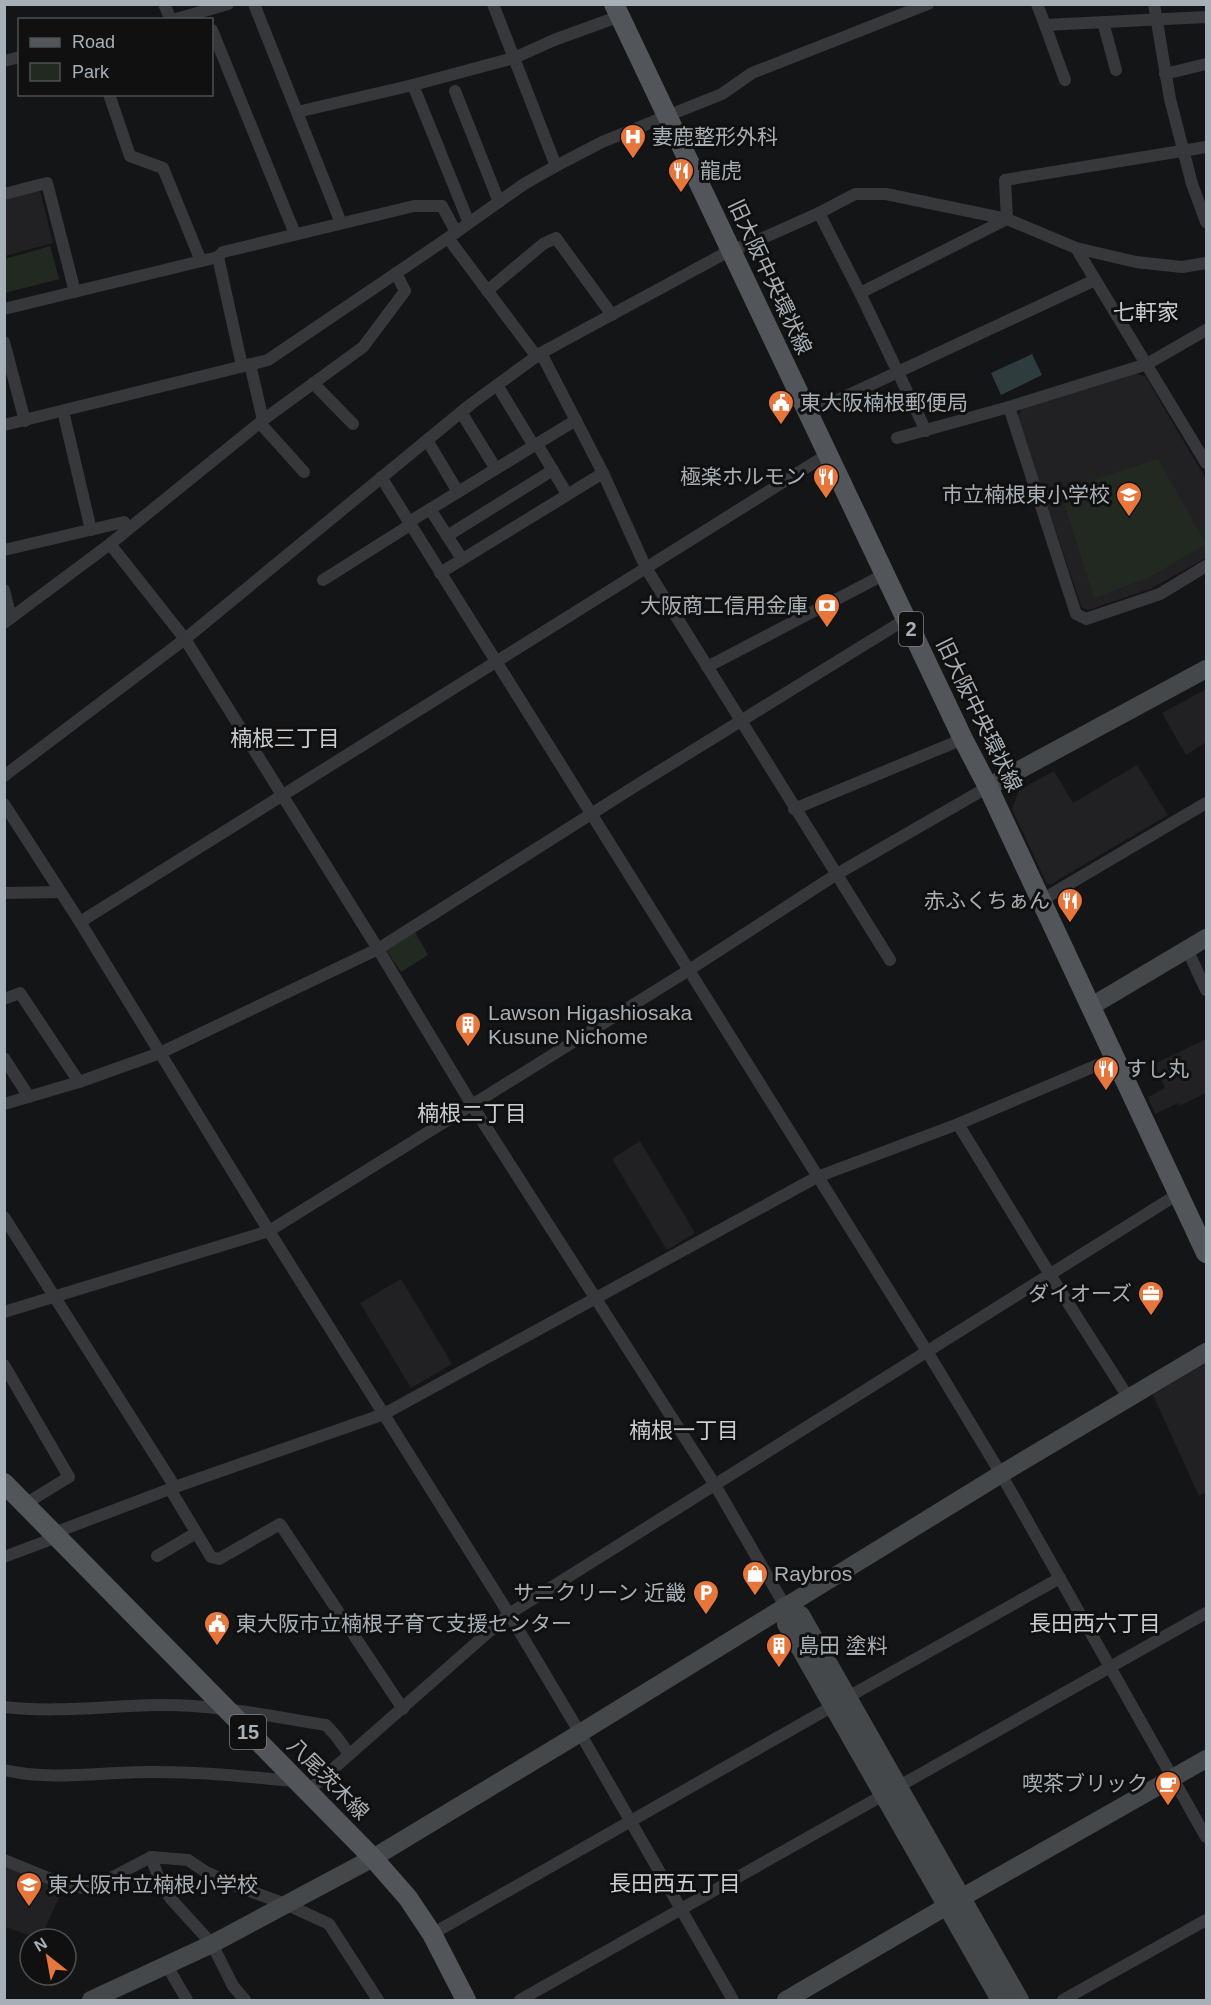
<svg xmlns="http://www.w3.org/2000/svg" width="1211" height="2005" font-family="Arial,'Noto Sans JP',sans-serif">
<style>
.built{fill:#212123}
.green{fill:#222921}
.water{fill:#2e3c3e}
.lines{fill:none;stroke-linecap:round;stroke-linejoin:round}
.street{stroke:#36383b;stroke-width:12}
.secondary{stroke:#44484b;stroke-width:18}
.primary{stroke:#52565a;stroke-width:20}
.labels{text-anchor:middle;stroke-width:6;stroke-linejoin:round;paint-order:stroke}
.shield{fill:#101011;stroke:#7a8084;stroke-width:1.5}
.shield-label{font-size:20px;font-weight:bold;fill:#a7b0b6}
.poi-label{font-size:21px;fill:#a7b0b6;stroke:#101011;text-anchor:start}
.street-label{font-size:21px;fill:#a7b0b6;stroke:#101011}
.neighbourhood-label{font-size:22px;fill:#c8ced2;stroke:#101011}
</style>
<rect width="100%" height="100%" fill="#141516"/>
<g class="built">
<path d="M 38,190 L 41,194 L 53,243 L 5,256 L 5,198 Z"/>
<path d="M 1134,373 L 1145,376 L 1206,479 L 1206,558 L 1150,589 L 1088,610 L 1082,608 L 1017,417 L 1023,407 Z"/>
<path d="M 1206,689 L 1206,742 L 1186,755 L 1162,713 Z"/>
<path d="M 1137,765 L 1168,815 L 1051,884 L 1047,884 L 1012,809 L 1019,790 L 1054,771 L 1073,803 Z"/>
<path d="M 1206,1039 L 1206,1093 L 1179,1106 L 1178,1103 L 1155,1114 L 1148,1097 L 1165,1088 L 1154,1064 Z"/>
<path d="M 640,1141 L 695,1233 L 667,1250 L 612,1159 Z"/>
<path d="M 401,1279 L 452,1364 L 411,1388 L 360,1303 Z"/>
<path d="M 1206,1362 L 1206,1492 L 1199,1496 L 1153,1395 Z"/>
<path d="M 4,1864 L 63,1889 L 40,1939 L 5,1927 Z"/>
</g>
<g class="green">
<path d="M 50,246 L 59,279 L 5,293 L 5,259 Z"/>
<path d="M 1158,459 L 1206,544 L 1148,578 L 1094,598 L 1060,490 Z"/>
<path d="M 415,932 L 428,955 L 401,972 L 386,950 Z"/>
</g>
<path class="water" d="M 1032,354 L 1042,375 L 1001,395 L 991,373 Z"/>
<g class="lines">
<g class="street">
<path d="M 164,4 L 171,20"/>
<path d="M 254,4 L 341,223"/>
<path d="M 493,4 L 556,166"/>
<path d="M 1037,4 L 1045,25 L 1206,17"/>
<path d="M 1154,4 L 1170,99 L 1192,184 L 1206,222"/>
<path d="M 173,20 L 228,4"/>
<path d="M 1103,22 L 1116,70"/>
<path d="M 1045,25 L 1065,80"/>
<path d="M 212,30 L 295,234"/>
<path d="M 4,61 L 20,57"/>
<path d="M 1165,74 L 1206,64"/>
<path d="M 413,85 L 469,223"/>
<path d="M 455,91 L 499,202"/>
<path d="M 109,94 L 130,156 L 163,168 L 201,261"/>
<path d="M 297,112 L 413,85 L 514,58 L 554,40 L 620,16"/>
<path d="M 4,194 L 47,183 L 75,292"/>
<path d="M 819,213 L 860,293 L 926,431"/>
<path d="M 448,238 L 537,357"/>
<path d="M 1076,248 L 1206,463"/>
<path d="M 218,257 L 223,252 L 414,206 L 442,206 L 456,232"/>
<path d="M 487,291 L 543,244 L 556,238 L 612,315"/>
<path d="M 860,293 L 1007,219 L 1005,180 L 1206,147"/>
<path d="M 4,309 L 218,257 L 242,366"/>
<path d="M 4,342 L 25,421"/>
<path d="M 541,353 L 603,473 L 646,568 L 890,960"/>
<path d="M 250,364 L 263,420"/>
<path d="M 313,383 L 353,424"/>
<path d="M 497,385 L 534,446"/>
<path d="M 1009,407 L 1076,614 L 1086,619 L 1160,594 L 1206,566"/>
<path d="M 63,411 L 91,530"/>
<path d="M 461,412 L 496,469"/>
<path d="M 808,414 L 1095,280"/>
<path d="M 260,423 L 304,472"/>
<path d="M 4,425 L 268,360 L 448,238 L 524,184 L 556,166 L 602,142 L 722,94 L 752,73 L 928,4"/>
<path d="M 897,438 L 1009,407 L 1147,364 L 1206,330"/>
<path d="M 427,440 L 458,492"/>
<path d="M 537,444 L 567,494"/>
<path d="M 381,477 L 928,1353 L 1001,1474 L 1206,1837"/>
<path d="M 430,509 L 462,559"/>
<path d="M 409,522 L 576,420"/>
<path d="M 447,536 L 553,470"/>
<path d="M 110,544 L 185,639 L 378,949 L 472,1105 L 715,1485 L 785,1606"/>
<path d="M 4,550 L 124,522 L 129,528"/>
<path d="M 440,573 L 603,473"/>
<path d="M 323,580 L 410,525"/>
<path d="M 4,590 L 11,618"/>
<path d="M 4,623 L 110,544 L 263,420 L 363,347 L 405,291 L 396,273"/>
<path d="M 707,667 L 885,574"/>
<path d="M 4,776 L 185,639 L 471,404 L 541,353 L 731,250 L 752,243 L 819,213 L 855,194 L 886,194 L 1007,219 L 1076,248 L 1136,262 L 1182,267 L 1206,263"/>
<path d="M 4,804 L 80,922 L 269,1231 L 509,1614 L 580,1733 L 733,2000"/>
<path d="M 794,809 L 963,739"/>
<path d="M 4,893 L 60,892"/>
<path d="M 1040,901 L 1206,803"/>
<path d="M 80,922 L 828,454"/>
<path d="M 1187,949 L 1206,990"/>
<path d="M 4,999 L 20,993 L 79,1082"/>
<path d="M 4,1058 L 29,1097"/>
<path d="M 4,1104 L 79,1082 L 160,1053 L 378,949 L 637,785 L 906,619"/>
<path d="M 958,1124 L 1049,1273 L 1128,1397"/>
<path d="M 4,1217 L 175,1487"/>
<path d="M 4,1312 L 269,1231 L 689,970 L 837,874 L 988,787"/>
<path d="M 4,1365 L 69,1477 L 25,1504"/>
<path d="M 170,1489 L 211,1557 L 219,1559 L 280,1524 L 403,1709"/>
<path d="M 54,1533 L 175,1487 L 384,1414 L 817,1177 L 958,1124 L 1114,1058"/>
<path d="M 157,1556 L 196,1533"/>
<path d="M 4,1557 L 57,1537"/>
<path d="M 848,1697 L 1060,1578"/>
<path d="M 4,1707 C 55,1713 105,1706 156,1705 C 214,1704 270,1716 326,1725 L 336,1736 L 349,1754"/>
<path d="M 4,1770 C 52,1781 100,1772 148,1772 C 197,1771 247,1777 296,1781"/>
<path d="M 308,1791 L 509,1614 L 1178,1194"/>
<path d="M 151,1857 L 161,1884 L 171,1899 L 212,1944 L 233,1986 L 245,2000"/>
<path d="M 4,1860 L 66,1885 L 85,1888 L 105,1881 L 151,1857 L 188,1860 L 206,1872 L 239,1887 L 288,1905 L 329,1924 L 378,2000"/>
<path d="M 432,1934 L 833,1706"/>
<path d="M 167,1966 L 187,2000"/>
<path d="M 520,2000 L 1206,1613"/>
<path d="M 1063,2000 L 1206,1920"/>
</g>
<g class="secondary">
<path d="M 988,787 L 1206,669"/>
<path d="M 1090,1007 L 1206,938"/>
<path d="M 785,1606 L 801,1615 L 1020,2000"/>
<path d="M 785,1606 L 786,1624 L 1000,2000"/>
<path d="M 91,2000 L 212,1944 L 373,1858 L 580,1733 L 1001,1474 L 1206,1352"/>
<path d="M 786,2000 L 947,1906 L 1206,1759"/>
</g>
<g class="primary">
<path d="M 614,4 L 963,739 L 988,787 L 1206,1253"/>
<path d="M 4,1483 L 373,1858 L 408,1898 L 432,1934 L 466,2000"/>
</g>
</g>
<defs>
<symbol id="hospital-pin" viewBox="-11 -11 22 30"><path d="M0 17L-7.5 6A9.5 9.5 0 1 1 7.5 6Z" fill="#e7763c" stroke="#101011"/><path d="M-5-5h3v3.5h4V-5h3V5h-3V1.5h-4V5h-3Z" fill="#fff"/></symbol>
<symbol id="restaurant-pin" viewBox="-11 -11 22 30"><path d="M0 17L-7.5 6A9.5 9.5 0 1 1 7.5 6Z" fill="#e7763c" stroke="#101011"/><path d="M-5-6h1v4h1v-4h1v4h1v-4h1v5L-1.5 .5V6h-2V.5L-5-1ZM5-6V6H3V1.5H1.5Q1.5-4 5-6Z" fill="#fff"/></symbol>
<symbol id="civic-pin" viewBox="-11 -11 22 30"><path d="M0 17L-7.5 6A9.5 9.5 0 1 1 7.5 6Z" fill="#e7763c" stroke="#101011"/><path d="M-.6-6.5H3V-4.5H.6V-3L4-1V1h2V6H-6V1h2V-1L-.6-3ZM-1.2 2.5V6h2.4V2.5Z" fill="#fff"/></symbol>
<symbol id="school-pin" viewBox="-11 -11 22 30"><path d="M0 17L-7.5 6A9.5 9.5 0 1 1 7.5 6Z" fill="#e7763c" stroke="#101011"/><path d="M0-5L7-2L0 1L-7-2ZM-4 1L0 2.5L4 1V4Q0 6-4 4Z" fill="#fff"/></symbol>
<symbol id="bank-pin" viewBox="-11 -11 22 30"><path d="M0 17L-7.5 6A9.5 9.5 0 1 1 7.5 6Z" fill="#e7763c" stroke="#101011"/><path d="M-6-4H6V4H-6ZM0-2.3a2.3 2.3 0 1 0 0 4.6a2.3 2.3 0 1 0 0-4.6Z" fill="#fff"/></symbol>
<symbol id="building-pin" viewBox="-11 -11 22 30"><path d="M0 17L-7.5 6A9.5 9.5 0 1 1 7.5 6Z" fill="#e7763c" stroke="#101011"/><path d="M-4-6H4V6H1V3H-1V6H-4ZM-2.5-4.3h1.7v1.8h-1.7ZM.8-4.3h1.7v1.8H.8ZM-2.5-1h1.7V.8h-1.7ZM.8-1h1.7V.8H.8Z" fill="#fff"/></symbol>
<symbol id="office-pin" viewBox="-11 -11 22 30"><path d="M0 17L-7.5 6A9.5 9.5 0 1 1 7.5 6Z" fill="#e7763c" stroke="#101011"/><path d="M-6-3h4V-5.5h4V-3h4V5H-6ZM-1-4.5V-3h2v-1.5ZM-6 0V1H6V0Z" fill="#fff"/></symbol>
<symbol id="shop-pin" viewBox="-11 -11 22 30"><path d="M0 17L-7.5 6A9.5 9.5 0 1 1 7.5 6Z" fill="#e7763c" stroke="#101011"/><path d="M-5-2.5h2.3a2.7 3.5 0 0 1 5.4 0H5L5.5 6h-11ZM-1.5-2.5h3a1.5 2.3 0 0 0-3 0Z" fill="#fff"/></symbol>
<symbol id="parking-pin" viewBox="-11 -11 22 30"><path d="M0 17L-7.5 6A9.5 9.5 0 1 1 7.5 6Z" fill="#e7763c" stroke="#101011"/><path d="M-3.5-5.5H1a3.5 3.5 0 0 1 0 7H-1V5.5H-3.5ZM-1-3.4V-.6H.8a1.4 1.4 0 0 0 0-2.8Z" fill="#fff"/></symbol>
<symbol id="cafe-pin" viewBox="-11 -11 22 30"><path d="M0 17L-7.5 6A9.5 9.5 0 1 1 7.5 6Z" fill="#e7763c" stroke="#101011"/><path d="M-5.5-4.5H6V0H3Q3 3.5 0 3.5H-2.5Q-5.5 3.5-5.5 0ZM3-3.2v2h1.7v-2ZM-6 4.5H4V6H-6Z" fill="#fff"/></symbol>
</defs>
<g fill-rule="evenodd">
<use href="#hospital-pin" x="618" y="122" width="30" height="40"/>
<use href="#restaurant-pin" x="666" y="156" width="30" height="40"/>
<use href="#civic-pin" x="766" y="388" width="30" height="40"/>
<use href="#restaurant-pin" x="811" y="462" width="30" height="40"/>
<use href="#school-pin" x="1114" y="480" width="30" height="40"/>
<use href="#bank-pin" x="812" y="591" width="30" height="40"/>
<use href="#restaurant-pin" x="1055" y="886" width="30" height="40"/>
<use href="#building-pin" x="453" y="1010" width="30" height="40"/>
<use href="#restaurant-pin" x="1091" y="1054" width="30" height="40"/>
<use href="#office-pin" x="1136" y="1279" width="30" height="40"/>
<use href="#shop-pin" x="740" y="1559" width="30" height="40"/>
<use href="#parking-pin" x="691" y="1578" width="30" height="40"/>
<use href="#civic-pin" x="202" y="1609" width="30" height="40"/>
<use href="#building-pin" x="764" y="1631" width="30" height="40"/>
<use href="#cafe-pin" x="1153" y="1769" width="30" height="40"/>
<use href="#school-pin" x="14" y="1870" width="30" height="40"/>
</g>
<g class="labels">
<g class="shield">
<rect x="899" y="612" width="24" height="34" rx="4.5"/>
<rect x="230" y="1715" width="36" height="34" rx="4.5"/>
</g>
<g class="shield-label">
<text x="911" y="636">2</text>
<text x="248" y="1739">15</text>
</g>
<g class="poi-label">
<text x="652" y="144">妻鹿整形外科</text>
<text x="700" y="178">龍虎</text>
<text x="800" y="410">東大阪楠根郵便局</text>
<text x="806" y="484" text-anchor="end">極楽ホルモン</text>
<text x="1110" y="502" text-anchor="end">市立楠根東小学校</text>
<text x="808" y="613" text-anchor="end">大阪商工信用金庫</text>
<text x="1050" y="908" text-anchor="end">赤ふくちぁん</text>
<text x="488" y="1020">Lawson Higashiosaka<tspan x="488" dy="24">Kusune Nichome</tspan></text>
<text x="1126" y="1076">すし丸</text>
<text x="1132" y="1301" text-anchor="end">ダイオーズ</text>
<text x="774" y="1581">Raybros</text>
<text x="686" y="1600" text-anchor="end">サニクリーン 近畿</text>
<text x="236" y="1631">東大阪市立楠根子育て支援センター</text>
<text x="798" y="1653">島田 塗料</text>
<text x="1148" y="1791" text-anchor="end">喫茶ブリック</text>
<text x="48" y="1892">東大阪市立楠根小学校</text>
</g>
<g class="street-label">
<text transform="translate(770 277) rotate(65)" y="7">旧大阪中央環状線</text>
<text transform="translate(979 715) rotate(64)" y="7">旧大阪中央環状線</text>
<text transform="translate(328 1779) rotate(45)" y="7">八尾茨木線</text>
</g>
<g class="neighbourhood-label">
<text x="1146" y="320">七軒家</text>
<text x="285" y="746">楠根三丁目</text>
<text x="472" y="1121">楠根二丁目</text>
<text x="684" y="1438">楠根一丁目</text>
<text x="1095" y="1631">長田西六丁目</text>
<text x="675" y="1891">長田西五丁目</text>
</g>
</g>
<rect width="1211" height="2005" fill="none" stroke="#a7b0b6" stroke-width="12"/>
<rect x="18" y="18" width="195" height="78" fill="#101011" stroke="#4c5053" stroke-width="1.5"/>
<rect x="30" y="38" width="30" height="9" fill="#52565a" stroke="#4c5053" stroke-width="1.5"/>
<text x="72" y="48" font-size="18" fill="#a7b0b6">Road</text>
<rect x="30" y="63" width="30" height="18" fill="#222921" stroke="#4c5053" stroke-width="1.5"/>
<text x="72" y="78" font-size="18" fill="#a7b0b6">Park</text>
<g transform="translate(48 1957) rotate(329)"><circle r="28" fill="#101011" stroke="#4c5053" stroke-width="1.5"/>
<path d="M0-4.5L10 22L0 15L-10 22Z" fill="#e7763c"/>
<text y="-9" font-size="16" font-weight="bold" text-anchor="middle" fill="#a7b0b6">N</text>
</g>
</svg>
